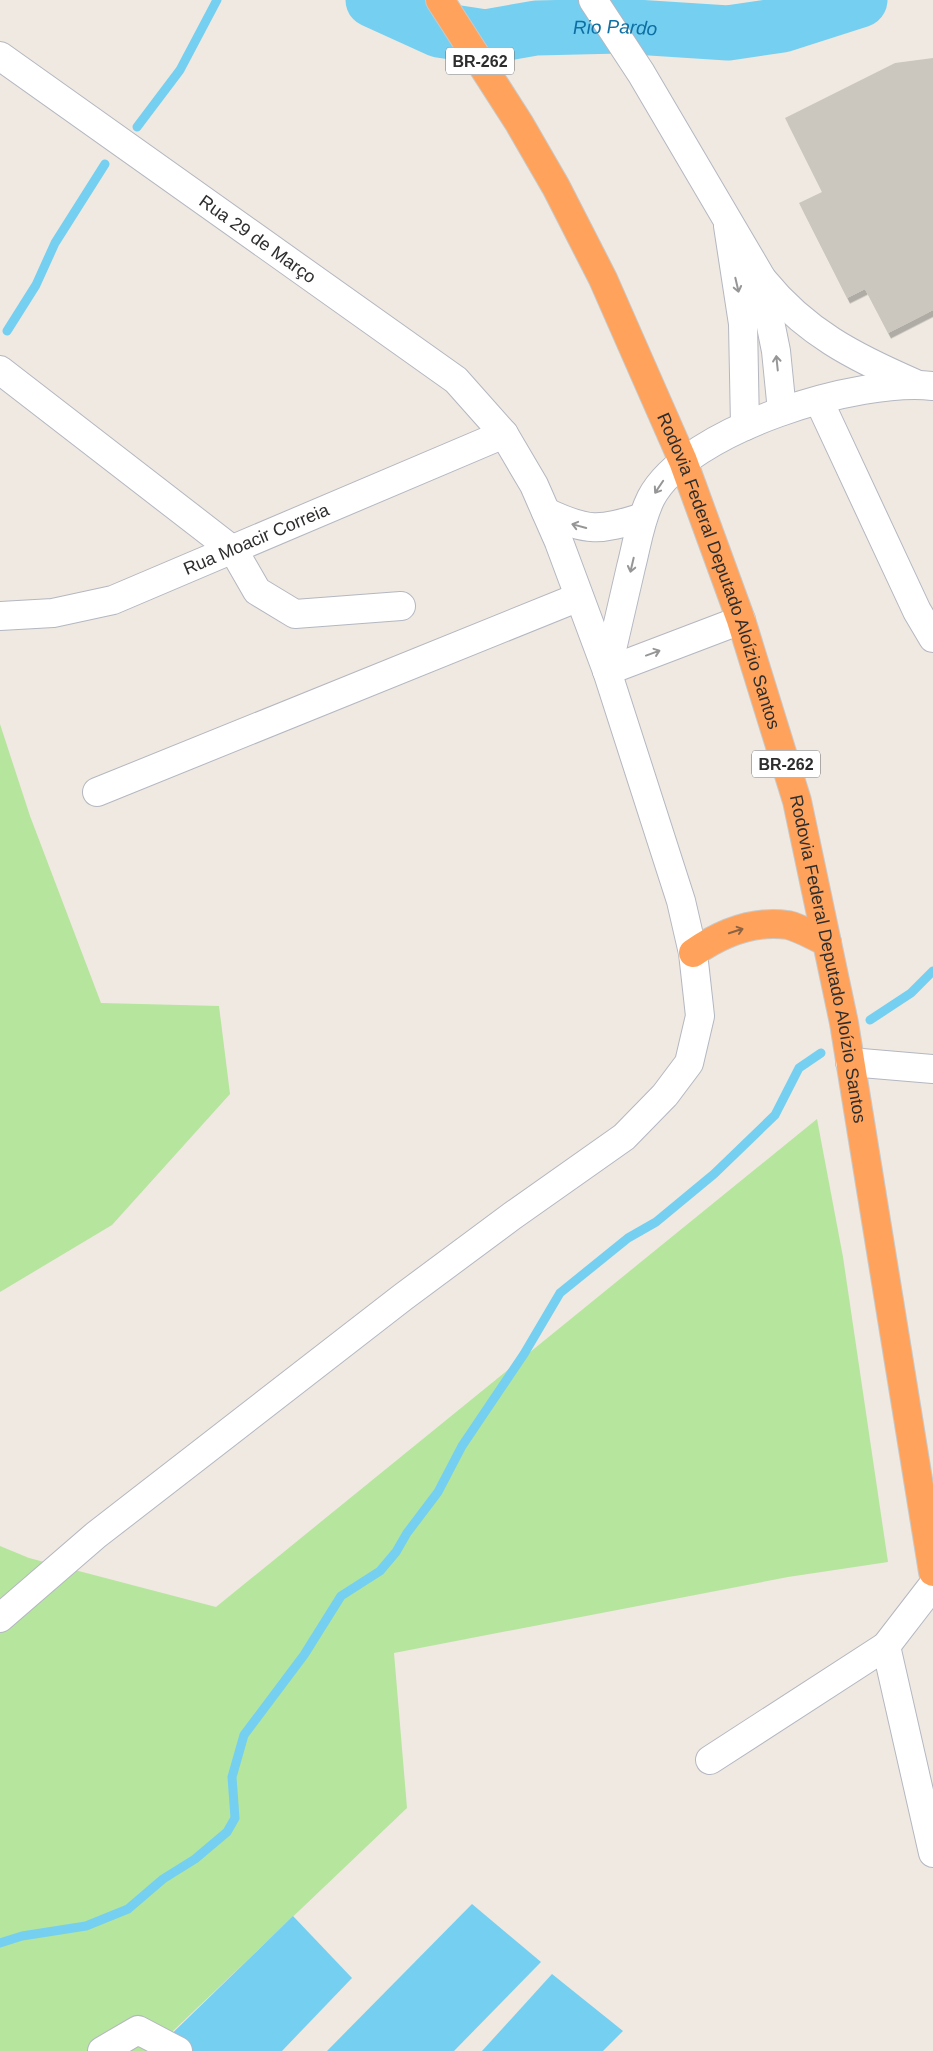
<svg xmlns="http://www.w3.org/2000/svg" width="933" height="2051" font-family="Arial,sans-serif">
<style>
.green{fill:#b6e59e}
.water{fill:#75cff0}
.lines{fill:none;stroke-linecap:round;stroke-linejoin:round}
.stream{stroke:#75cff0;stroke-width:9}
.river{stroke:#75cff0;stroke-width:55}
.building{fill:#cbc7bf;filter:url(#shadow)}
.minor-casing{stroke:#b4b7c1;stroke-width:30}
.highway-casing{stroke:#c9c9c9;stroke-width:30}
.minor{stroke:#fff;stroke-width:28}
.highway{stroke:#ffa35c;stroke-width:28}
.oneway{stroke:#969696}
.oneway2{stroke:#8c6343}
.labels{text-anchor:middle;stroke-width:4;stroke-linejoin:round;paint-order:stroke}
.shield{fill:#fff;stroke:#6d6d6d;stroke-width:1}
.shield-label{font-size:16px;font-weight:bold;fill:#2e2e2e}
.street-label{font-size:18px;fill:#2e2e2e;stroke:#fff}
.water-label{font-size:19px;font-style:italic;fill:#0d6fa3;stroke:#fff}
</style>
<defs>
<filter id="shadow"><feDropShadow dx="3" dy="5.5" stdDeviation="0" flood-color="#0004"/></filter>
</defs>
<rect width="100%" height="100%" fill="#efe9e1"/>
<g class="green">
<path d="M 0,724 L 30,816 L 101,1003 L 219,1006 L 230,1094 L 112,1225 L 0,1292 Z"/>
<path d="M 817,1119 L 843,1257 L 888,1562 L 788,1577 L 394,1653 L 407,1808 L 152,2051 L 0,2051 L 0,1546 L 29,1558 L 216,1607 Z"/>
</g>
<g class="water">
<path d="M 472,1904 L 541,1962 L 454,2051 L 327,2051 Z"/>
<path d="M 293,1916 L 352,1978 L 282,2051 L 154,2051 Z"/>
<path d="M 552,1974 L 623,2031 L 603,2051 L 482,2051 Z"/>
</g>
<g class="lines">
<g class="stream">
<path d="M 137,127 L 180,70 L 217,0"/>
<path d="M 7,331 L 36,285 L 55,243 L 105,164"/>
<path d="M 870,1020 L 911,993 L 933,971"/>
<path d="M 0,1943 L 22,1936 L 86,1926 L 128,1909 L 163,1879 L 195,1859 L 227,1832 L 235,1818 L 232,1777 L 244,1735 L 304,1655 L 341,1596 L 380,1571 L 396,1552 L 407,1533 L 438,1492 L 462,1446 L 524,1354 L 560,1293 L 628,1238 L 656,1222 L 714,1174 L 775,1115 L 799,1068 L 821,1053"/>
</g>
<path class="river" id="s1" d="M 373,0 L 439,30 L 485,37 L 536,28 L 620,26 L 728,33 L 782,25 L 860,0"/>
</g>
<path class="building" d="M 933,58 L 933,310 L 888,333 L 865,289 L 847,298 L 799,203 L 822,192 L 785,118 L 895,63 Z"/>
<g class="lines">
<defs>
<g id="minor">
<path d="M 593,0 L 641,73 L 761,277 L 776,351 L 782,411"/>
<path id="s2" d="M 0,56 L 456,380 L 504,434 L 534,485 L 559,542 L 607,671 L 681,901 L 693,953 L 700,1016 L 689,1063 L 665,1095 L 624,1137 L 512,1216 L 403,1297 L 96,1535 L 0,1618"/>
<path d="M 728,226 L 743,324 L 745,426"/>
<path d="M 763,280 C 805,332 854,357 914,383"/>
<path d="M 0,370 L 234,551 L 257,591 L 295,614 L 401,606"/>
<path d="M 819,401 L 917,611 L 933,638"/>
<path d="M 546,512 C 589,532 598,531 643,517"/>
<path id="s3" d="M 0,616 L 53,613 L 113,600 L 504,434"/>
<path d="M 607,671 C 615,636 623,602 631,567 C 637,544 640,520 651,498 C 687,429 860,377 933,386"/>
<path d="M 607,671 L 741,620"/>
<path d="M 97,792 L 579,597"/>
<path d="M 850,1062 L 933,1069"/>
<path d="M 886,1646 L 933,1853"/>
<path d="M 710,1760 L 886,1646 L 933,1585"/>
<path d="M 102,2051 L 138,2030 L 178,2051"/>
</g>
<g id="highway">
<path id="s4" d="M 440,0 L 519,123 L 556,187 L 603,279 L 683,461 L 741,620 L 797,801 L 844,1023 L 933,1572"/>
<path d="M 693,953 C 720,934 753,920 788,925 C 801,928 815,937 827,942"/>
</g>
</defs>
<use href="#minor" class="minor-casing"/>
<use href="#highway" class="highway-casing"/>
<use href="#minor" class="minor"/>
<use href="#highway" class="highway"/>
</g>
<defs><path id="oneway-shaft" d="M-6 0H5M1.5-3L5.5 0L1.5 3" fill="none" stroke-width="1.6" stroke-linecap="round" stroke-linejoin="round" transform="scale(1.25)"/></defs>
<g class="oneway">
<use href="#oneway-shaft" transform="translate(737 285) rotate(77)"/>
<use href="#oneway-shaft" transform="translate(777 363) rotate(-96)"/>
<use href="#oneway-shaft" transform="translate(659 487) rotate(124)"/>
<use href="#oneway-shaft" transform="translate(579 526) rotate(-165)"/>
<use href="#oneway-shaft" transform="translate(632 565) rotate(103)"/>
<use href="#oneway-shaft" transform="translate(653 653) rotate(-20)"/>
</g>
<use class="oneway2" href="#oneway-shaft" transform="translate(736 931) rotate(-18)"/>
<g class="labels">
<g class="shield">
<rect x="446" y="47.5" width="68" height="27" rx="4"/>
<rect x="752" y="750.5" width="68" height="27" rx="4"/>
</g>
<g class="shield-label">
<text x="480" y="67">BR-262</text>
<text x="786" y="770">BR-262</text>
</g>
<g class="street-label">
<text dy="6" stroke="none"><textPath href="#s2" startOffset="316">Rua 29 de Março</textPath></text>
<text dy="6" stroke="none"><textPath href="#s3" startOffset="270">Rua Moacir Correia</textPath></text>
<text dy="6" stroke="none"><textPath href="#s4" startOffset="638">Rodovia Federal Deputado Aloízio Santos</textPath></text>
<text dy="6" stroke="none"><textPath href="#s4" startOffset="1042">Rodovia Federal Deputado Aloízio Santos</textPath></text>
</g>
<g class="water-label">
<text dy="7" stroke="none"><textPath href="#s1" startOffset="250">Rio Pardo</textPath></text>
</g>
</g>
</svg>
